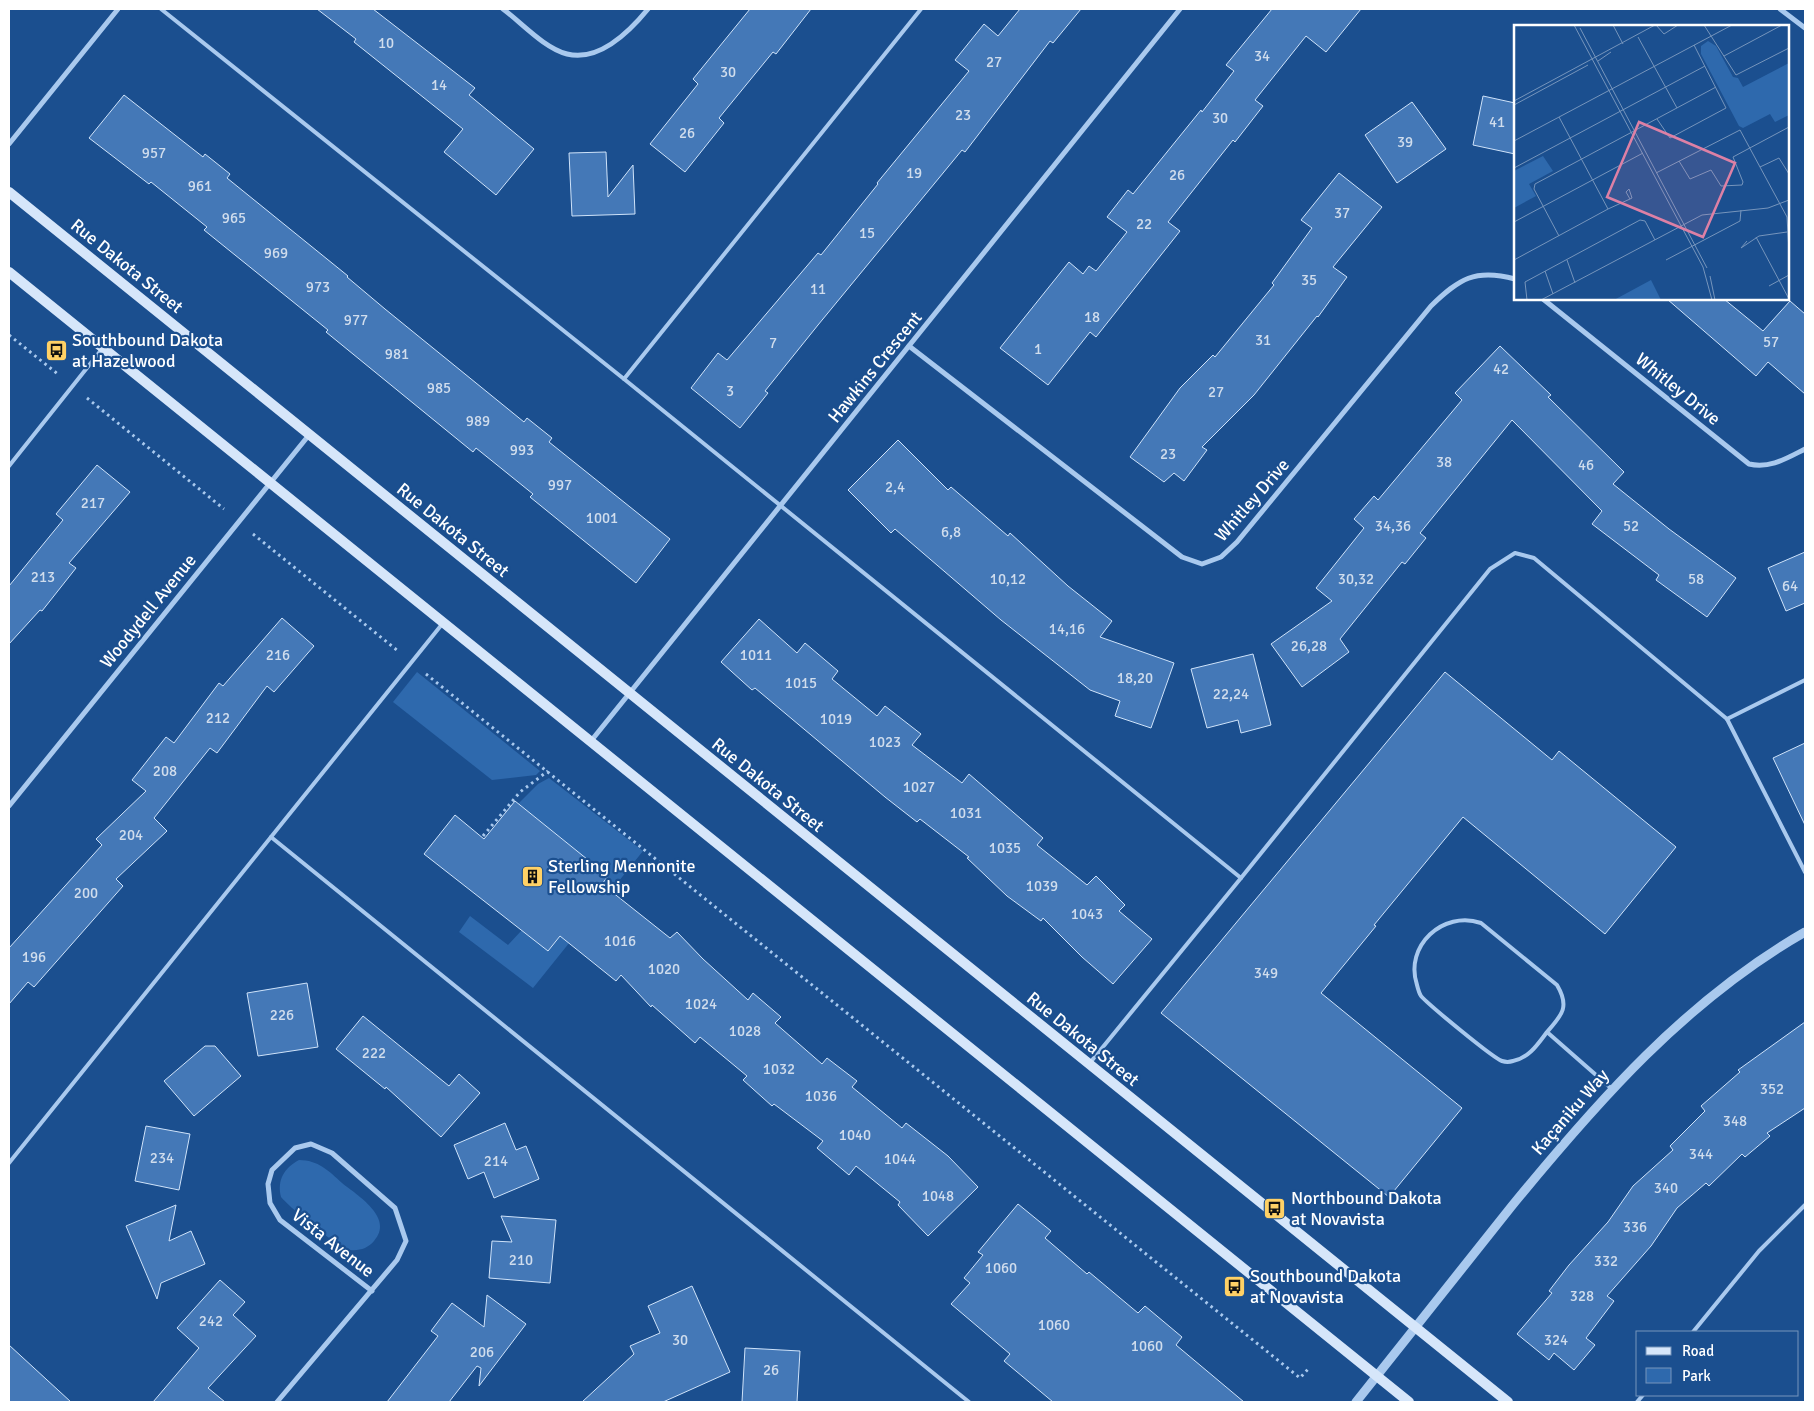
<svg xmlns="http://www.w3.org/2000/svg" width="1814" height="1411" font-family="Signika,sans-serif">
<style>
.green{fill:#2e69ad}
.building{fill:#4478b7;stroke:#cfe3fa}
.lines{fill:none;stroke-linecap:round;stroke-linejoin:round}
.path{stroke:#a9c9ee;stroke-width:3;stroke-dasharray:2.5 4;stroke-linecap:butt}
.service{stroke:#a9c9ee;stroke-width:4}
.minor{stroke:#a9c9ee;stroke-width:5}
.tertiary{stroke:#a9c9ee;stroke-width:9}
.secondary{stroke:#d6e6fa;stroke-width:10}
.labels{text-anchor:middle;stroke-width:4.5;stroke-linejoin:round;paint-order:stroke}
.number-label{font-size:15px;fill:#d0dded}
.street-label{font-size:18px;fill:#fff;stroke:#1b4f8f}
.poi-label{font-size:18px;fill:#fff;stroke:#1b4f8f;text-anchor:start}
.inset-road{fill:none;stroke:#7695bc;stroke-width:1}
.view{fill:#dd80a5;fill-opacity:0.15;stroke:#dd80a5;stroke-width:2.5}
.inset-edge{fill:none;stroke:#fff;stroke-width:2.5}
</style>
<rect width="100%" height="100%" fill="#1b4f8f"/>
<g class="green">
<path d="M 417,672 L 540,771 L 536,775 L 492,780 L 393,702 Z"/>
<path d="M 549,778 L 643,851 L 533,988 L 459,932 L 470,916 L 508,945 L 522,930 L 548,951 L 608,876 L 518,804 L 538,784 Z"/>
<path d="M 299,1160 C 318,1160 329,1171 342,1183 C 357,1195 395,1218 374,1241 C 368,1248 360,1251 350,1250 C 340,1249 289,1207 281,1197 C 277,1180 284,1168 299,1160 Z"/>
</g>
<g class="building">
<path d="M 317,9 L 373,9 L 475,88 L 469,95 L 534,149 L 496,195 L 444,152 L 463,129 L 354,42 L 356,39 Z"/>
<path d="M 750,9 L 811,9 L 776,54 L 773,52 L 719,118 L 724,123 L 685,172 L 650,144 L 698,84 L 693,79 Z"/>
<path d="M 1020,9 L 1081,9 L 1053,43 L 1050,41 L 965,152 L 962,150 L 818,325 L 765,391 L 768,393 L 740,428 L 691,388 L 718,353 L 727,360 L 818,253 L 821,255 L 878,184 L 877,183 L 969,71 L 955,60 L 984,24 L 998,36 Z"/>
<path d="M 1272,9 L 1361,9 L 1326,52 L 1306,36 L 1255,100 L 1263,106 L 1235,142 L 1233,140 L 1168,222 L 1180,231 L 1096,337 L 1090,332 L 1048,385 L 1000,348 L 1069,262 L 1083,274 L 1089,266 L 1096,271 L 1127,232 L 1107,217 L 1128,190 L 1133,194 L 1201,110 L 1202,112 L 1234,71 L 1226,65 Z"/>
<path d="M 124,95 L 203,157 L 205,154 L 230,174 L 227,178 L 348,276 L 347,277 L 385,309 L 524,422 L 527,418 L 552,438 L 549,442 L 670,539 L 636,583 L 530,497 L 533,494 L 476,448 L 473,452 L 326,332 L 328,330 L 204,230 L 207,227 L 151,182 L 149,184 L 89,138 Z"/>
<path d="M 1483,96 L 1515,103 L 1515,154 L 1473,145 Z"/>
<path d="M 1412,102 L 1446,149 L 1397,183 L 1365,135 Z"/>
<path d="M 606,152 L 608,197 L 633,165 L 635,214 L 572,216 L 569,153 Z"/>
<path d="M 1339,173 L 1382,207 L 1333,267 L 1347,277 L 1318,317 L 1317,316 L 1254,395 L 1202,447 L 1207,450 L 1184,481 L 1174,473 L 1164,482 L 1130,457 L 1180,388 L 1213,355 L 1215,357 L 1274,285 L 1272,283 L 1312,228 L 1301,220 Z"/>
<path d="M 1667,299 L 1724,299 L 1763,331 L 1790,301 L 1805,314 L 1805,394 L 1768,362 L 1756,376 Z"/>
<path d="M 1500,346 L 1551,395 L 1548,397 L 1624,472 L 1613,484 L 1669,529 L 1736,578 L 1707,617 L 1656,580 L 1659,575 L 1592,524 L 1602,511 L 1512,420 L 1420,533 L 1426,538 L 1405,564 L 1402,562 L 1340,639 L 1349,652 L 1302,687 L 1271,644 L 1332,601 L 1316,588 L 1364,528 L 1354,519 L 1374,496 L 1378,500 L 1462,400 L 1455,393 Z"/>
<path d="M 898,440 L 948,490 L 951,487 L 1008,536 L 1010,533 L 1068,586 L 1112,621 L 1100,637 L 1174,663 L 1151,728 L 1115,716 L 1120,701 L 1090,690 L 1001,620 L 895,529 L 891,533 L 848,490 Z"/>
<path d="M 97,465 L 130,492 L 69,563 L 76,568 L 42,611 L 40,610 L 9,644 L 9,586 L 63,520 L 56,514 Z"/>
<path d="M 1805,552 L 1805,603 L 1786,611 L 1768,568 Z"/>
<path d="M 282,618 L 314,646 L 274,692 L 267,686 L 217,753 L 210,748 L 154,818 L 167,831 L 116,879 L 123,886 L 34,987 L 28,982 L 9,1004 L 9,948 L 102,845 L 96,839 L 146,791 L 132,780 L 166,737 L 174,743 L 219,683 L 223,686 Z"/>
<path d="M 759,619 L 797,653 L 805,643 L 838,671 L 832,679 L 877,716 L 885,706 L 921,734 L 912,745 L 962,783 L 969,774 L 1043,838 L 1037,845 L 1087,885 L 1096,876 L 1125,905 L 1119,911 L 1152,939 L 1113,984 L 1082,957 L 1043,918 L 1041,921 L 1007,896 L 967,858 L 969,857 L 920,819 L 917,822 L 885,797 L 755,688 L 752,690 L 721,662 Z"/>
<path d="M 1253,654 L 1271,725 L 1241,733 L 1238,720 L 1207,728 L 1191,669 Z"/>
<path d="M 1445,672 L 1552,760 L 1559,751 L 1676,847 L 1605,934 L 1463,817 L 1374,925 L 1376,926 L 1321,993 L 1462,1108 L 1389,1197 L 1161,1013 Z"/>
<path d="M 1805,743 L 1805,825 L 1773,758 Z"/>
<path d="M 515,801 L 608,876 L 602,884 L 670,938 L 677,932 L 703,959 L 748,1000 L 753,993 L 781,1017 L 775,1023 L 822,1064 L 827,1058 L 857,1081 L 852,1087 L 902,1128 L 906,1123 L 948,1156 L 978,1187 L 928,1236 L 898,1205 L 900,1202 L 856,1166 L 849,1175 L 817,1148 L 823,1141 L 774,1104 L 772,1106 L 743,1080 L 747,1076 L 700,1037 L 695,1043 L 652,1005 L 651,1007 L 621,975 L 616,981 L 560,936 L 548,951 L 424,854 L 455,815 L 484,839 Z"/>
<path d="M 307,983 L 318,1047 L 258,1056 L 247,993 Z"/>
<path d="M 363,1016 L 449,1086 L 459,1074 L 480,1093 L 441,1137 L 386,1087 L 385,1089 L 336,1049 Z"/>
<path d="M 1805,1022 L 1805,1108 L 1767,1133 L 1770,1136 L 1745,1157 L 1742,1154 L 1709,1186 L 1706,1183 L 1677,1208 L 1651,1246 L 1607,1296 L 1614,1301 L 1586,1338 L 1595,1345 L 1574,1370 L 1554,1353 L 1549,1360 L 1517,1334 L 1552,1293 L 1549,1291 L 1569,1265 L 1608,1222 L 1633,1186 L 1673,1150 L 1670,1146 L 1705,1111 L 1701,1106 L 1740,1072 L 1738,1070 Z"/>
<path d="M 205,1046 L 215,1046 L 241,1076 L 194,1116 L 164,1081 Z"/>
<path d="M 505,1123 L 516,1150 L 526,1146 L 539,1179 L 494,1198 L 484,1172 L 468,1179 L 454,1145 Z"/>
<path d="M 146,1126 L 190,1134 L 179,1190 L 135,1181 Z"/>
<path d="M 1018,1204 L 1051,1231 L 1045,1238 L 1087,1274 L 1089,1272 L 1138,1313 L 1145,1306 L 1182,1337 L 1176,1345 L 1244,1402 L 1053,1402 L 1004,1361 L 1010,1354 L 951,1304 L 970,1283 L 964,1278 L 983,1255 L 978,1252 Z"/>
<path d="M 176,1205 L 169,1241 L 191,1231 L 205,1264 L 161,1283 L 157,1299 L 126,1226 Z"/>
<path d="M 501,1216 L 556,1220 L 550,1283 L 489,1278 L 492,1241 L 512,1242 Z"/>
<path d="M 220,1280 L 245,1302 L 233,1315 L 256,1336 L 208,1388 L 225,1402 L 153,1402 L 199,1348 L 177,1328 Z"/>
<path d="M 692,1286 L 730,1372 L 663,1402 L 582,1402 L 634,1354 L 630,1346 L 660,1333 L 648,1306 Z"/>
<path d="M 487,1295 L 526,1324 L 479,1386 L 481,1368 L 477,1366 L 449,1402 L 387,1402 L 438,1336 L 431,1331 L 452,1303 L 484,1327 Z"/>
<path d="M 9,1345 L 71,1402 L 9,1402 Z"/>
<path d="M 745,1348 L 800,1351 L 797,1402 L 742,1402 Z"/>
</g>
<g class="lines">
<g class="path">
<path d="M 9,335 L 59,375"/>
<path d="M 87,398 L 224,509"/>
<path d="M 253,534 L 398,651"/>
<path d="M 426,674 L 1300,1378 L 1309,1368"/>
<path d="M 483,836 L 520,792 L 548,771"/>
</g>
<g class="service">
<path d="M 161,9 L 624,379 L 921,9"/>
<path d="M 624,379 L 1241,878 L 1490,569 L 1515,553 L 1534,558 L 1727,719 L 1805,872"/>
<path d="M 9,466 L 102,349"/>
<path d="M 1727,719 L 1805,680"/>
<path d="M 271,837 L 969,1402"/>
<path d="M 1547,1032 C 1538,1044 1529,1058 1513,1061 C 1510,1062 1505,1062 1502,1061 C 1493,1058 1429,1005 1421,996 C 1419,993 1418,989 1417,985 C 1404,946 1443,910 1481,923 L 1557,985 C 1570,1007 1562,1015 1547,1032 L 1612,1089"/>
<path d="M 1089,1064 L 1241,878"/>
<path d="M 9,1163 L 443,623"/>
<path d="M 1693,1332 L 1759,1251 L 1805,1205"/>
<path d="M 1637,1402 L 1643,1395"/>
</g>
<g class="minor">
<path d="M 503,9 C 522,23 544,48 567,54 C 599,62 630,31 648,9"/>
<path d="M 1780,9 L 1805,28"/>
<path d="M 9,144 L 118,9"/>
<path d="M 1543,299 L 1749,464 C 1770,469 1787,458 1805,449"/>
<path d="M 909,346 L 1182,557 L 1202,564 L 1221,557 L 1237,542 L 1431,306 C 1459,279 1475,268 1515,279"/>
<path d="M 591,741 L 1180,9"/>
<path d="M 9,806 L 309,435"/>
<path d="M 277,1402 L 397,1260 L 406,1241 L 395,1208 L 332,1153 L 311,1144 L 295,1148 L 272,1170 L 268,1184 L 270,1203 L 280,1220 L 372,1291"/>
</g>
<path class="tertiary" d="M 1356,1402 C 1408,1337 1459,1272 1511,1207 C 1597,1102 1686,1000 1805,932"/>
<g class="secondary">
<path d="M 9,192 L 1508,1402"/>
<path d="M 9,272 L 1409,1402"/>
</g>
</g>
<defs>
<symbol id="bus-square" viewBox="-11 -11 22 22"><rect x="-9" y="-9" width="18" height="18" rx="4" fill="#ffd166" stroke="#1b4f8f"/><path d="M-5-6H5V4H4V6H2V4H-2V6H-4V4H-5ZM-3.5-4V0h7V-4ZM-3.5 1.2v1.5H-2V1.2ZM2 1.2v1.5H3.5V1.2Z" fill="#111"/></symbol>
<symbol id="building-square" viewBox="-11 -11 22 22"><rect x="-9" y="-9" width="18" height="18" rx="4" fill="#ffd166" stroke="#1b4f8f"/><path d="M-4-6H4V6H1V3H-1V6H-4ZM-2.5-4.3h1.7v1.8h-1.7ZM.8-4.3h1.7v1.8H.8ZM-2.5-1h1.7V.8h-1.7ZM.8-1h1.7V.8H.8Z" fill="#111"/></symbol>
</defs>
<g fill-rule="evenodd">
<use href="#bus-square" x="44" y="338" width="25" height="25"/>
<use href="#building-square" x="520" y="864" width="25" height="25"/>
<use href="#bus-square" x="1262" y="1196" width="25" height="25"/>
<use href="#bus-square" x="1222" y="1274" width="25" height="25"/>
</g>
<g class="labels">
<g class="number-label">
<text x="386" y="48">10</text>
<text x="1262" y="61">34</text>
<text x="994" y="67">27</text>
<text x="728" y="77">30</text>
<text x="439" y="90">14</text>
<text x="963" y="120">23</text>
<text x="1220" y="123">30</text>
<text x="1497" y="127">41</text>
<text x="687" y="138">26</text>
<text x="1405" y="147">39</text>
<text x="154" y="158">957</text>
<text x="914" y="178">19</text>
<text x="1177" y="180">26</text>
<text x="200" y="191">961</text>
<text x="1342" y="218">37</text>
<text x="234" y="223">965</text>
<text x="1144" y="229">22</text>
<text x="867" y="238">15</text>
<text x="276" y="258">969</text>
<text x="1309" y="285">35</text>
<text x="318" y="292">973</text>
<text x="818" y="294">11</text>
<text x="1092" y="322">18</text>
<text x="356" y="325">977</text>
<text x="1263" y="345">31</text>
<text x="1771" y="347">57</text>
<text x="773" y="348">7</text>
<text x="1038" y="354">1</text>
<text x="397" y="359">981</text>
<text x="1501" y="374">42</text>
<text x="439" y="393">985</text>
<text x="730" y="396">3</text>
<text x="1216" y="397">27</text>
<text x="478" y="426">989</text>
<text x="522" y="455">993</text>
<text x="1168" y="459">23</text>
<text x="1444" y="467">38</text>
<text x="1586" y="470">46</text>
<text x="560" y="490">997</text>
<text x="895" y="492">2,4</text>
<text x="93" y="508">217</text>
<text x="602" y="523">1001</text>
<text x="1393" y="531">34,36</text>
<text x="1631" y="531">52</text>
<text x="951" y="537">6,8</text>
<text x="43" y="582">213</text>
<text x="1008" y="584">10,12</text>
<text x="1356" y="584">30,32</text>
<text x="1696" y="584">58</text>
<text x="1790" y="591">64</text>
<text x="1067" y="634">14,16</text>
<text x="1309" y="651">26,28</text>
<text x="278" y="660">216</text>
<text x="756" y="660">1011</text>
<text x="1135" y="683">18,20</text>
<text x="801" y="688">1015</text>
<text x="1231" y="699">22,24</text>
<text x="218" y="723">212</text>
<text x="836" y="724">1019</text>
<text x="885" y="747">1023</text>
<text x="165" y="776">208</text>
<text x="919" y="792">1027</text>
<text x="966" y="818">1031</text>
<text x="131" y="840">204</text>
<text x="1005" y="853">1035</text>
<text x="1042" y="891">1039</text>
<text x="86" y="898">200</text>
<text x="1087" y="919">1043</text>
<text x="620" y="946">1016</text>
<text x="34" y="962">196</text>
<text x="664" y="974">1020</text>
<text x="1266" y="978">349</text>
<text x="701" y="1009">1024</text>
<text x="282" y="1020">226</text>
<text x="745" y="1036">1028</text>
<text x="374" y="1058">222</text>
<text x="779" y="1074">1032</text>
<text x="1772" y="1094">352</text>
<text x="821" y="1101">1036</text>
<text x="1735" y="1126">348</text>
<text x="855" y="1140">1040</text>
<text x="1701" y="1159">344</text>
<text x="162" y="1163">234</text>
<text x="900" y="1164">1044</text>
<text x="496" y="1166">214</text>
<text x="1666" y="1193">340</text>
<text x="938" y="1201">1048</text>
<text x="1635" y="1232">336</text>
<text x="521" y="1265">210</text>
<text x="1606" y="1266">332</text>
<text x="1001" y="1273">1060</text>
<text x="1582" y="1301">328</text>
<text x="211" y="1326">242</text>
<text x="1054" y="1330">1060</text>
<text x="680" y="1345">30</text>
<text x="1556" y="1345">324</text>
<text x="1147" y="1351">1060</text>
<text x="482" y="1357">206</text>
<text x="771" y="1375">26</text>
</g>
<g class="street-label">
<text transform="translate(127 266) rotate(39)" y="6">Rue Dakota Street</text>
<text transform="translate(875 367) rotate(-51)" y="6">Hawkins Crescent</text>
<text transform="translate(1678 389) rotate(39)" y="6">Whitley Drive</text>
<text transform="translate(1252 500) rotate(-49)" y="6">Whitley Drive</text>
<text transform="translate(453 530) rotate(39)" y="6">Rue Dakota Street</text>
<text transform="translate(148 611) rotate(-51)" y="6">Woodydell Avenue</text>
<text transform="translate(768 785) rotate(39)" y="6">Rue Dakota Street</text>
<text transform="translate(1083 1039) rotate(39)" y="6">Rue Dakota Street</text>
<text transform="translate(1570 1112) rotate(-49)" y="6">Kaçaniku Way</text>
<text transform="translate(333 1243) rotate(38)" y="6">Vista Avenue</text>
</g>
<g class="poi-label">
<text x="72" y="346">Southbound Dakota<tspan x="72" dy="21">at Hazelwood</tspan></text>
<text x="548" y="872">Sterling Mennonite<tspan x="548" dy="21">Fellowship</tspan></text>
<text x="1291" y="1204">Northbound Dakota<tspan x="1291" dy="21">at Novavista</tspan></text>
<text x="1250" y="1282">Southbound Dakota<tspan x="1250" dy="21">at Novavista</tspan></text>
</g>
</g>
<g transform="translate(1514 25)">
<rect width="275" height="275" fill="#1b4f8f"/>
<path d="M 194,16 L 202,21 L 219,52 L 224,53 L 229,62 L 275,38 L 275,90 L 261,97 L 256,89 L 229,103 L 225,101 L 187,29 L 187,21 ZM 29,131 L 39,146 L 15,159 L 22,171 L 0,183 L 0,146 ZM 137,255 L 147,275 L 100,275 Z" fill="#2e69ad"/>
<path class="inset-road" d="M 60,0 L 189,242 L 198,275M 99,0 L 109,19M 142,0 L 150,9 L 164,0M 190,0 L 222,50 L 275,23M 66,3 L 193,243M 124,12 L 163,83M 210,31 L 268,0M 84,36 L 97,27M 0,76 L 141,0M 0,80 L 74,40M 45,92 L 94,184M 143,94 L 156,113 L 212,83 L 180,20M 0,116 L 218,0M 165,136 L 176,154 L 197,145 L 207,161 L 228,160 L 229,157 L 219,132 L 275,102M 246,142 L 265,133 L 275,149M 0,143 L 191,41M 142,148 L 226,105 L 273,192 L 275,226M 0,197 L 129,128M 45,211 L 20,164 L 21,159 L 202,62M 242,212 L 275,274M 233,216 L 227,223 L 245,211 L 273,207M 0,235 L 94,184 L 116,174 L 118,173 L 115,164 L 112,167 L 116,174M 53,235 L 61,258M 152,235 L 226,196 L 227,185M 31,246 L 39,269M 196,251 L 201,275M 255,261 L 275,250M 13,275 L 11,257 L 126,195 L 131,196 L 141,215M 27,275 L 188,190 L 254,183 L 275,175"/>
<path class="view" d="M 125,97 L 221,138 L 189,212 L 93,172 Z"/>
<rect width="275" height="275" class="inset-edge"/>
</g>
<rect width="1814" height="1411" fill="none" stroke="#ffffff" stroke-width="20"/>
<rect x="1636" y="1331" width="162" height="65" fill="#1b4f8f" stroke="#7695bc"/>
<rect x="1646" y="1347" width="25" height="8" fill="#d6e6fa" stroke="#7695bc"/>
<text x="1682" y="1356" font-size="15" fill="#ffffff">Road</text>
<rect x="1646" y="1368" width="25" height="15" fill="#2e69ad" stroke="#7695bc"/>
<text x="1682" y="1381" font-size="15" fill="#ffffff">Park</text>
</svg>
